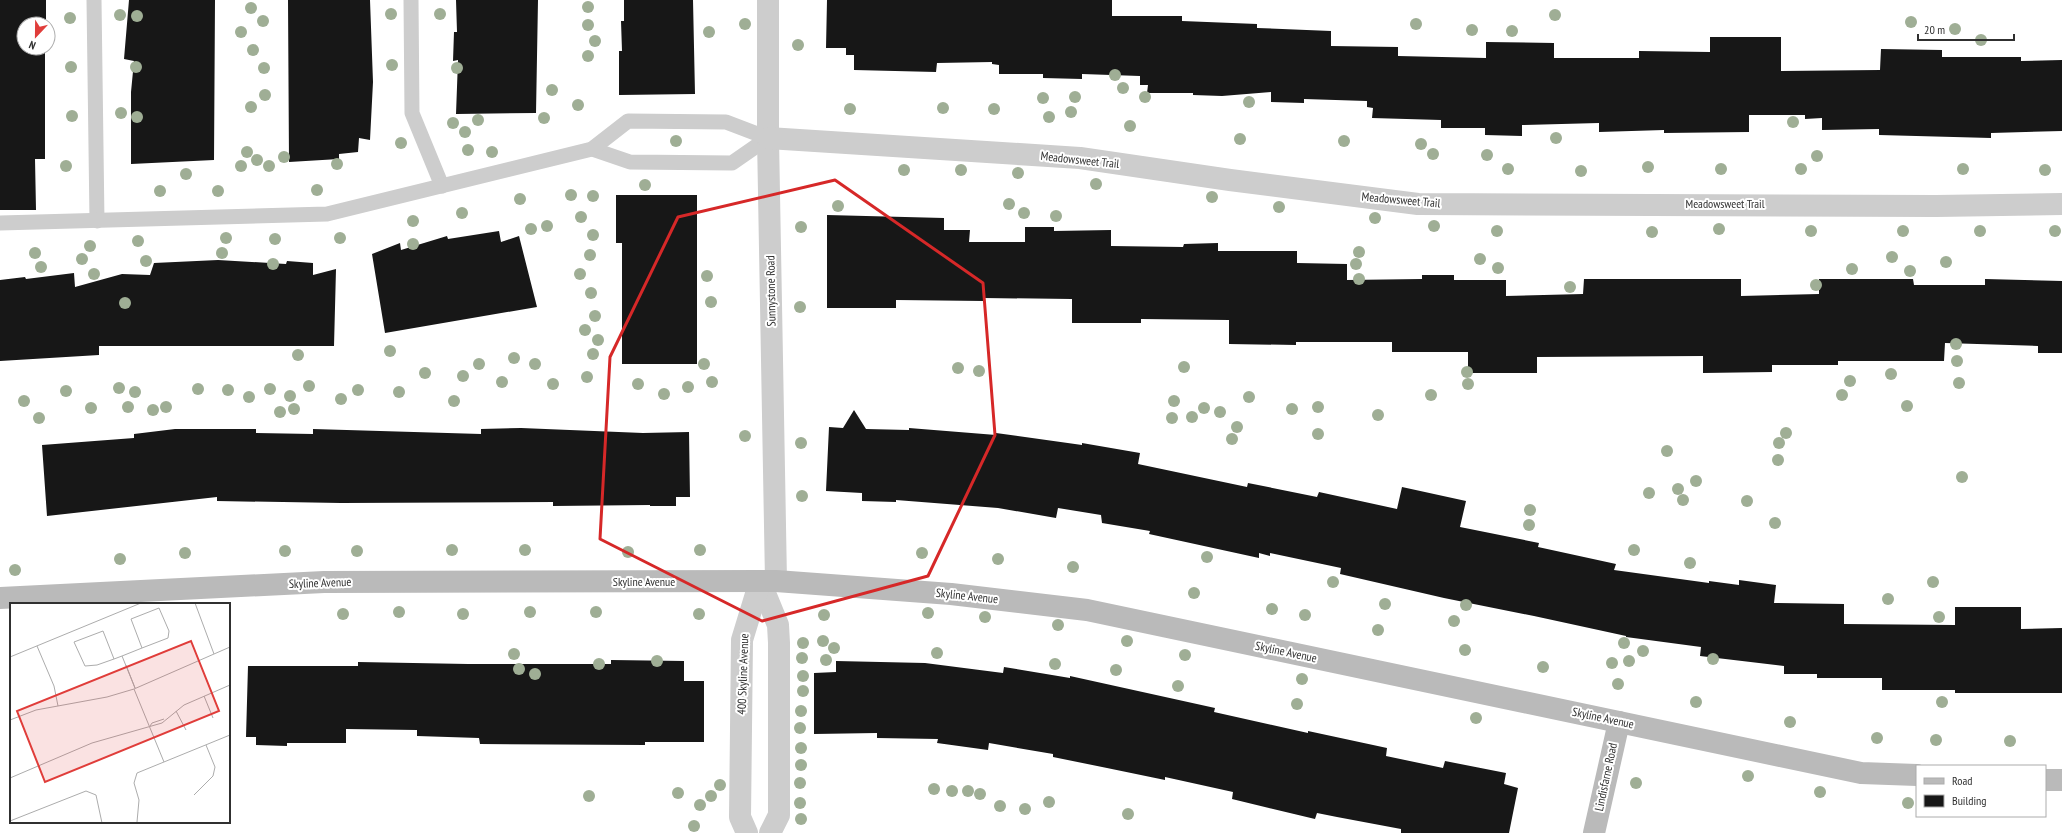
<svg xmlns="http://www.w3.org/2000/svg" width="2062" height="833" font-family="'PT Sans Narrow',sans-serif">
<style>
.building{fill:#171717}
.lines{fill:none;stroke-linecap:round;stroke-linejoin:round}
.lane{stroke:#cdcdcd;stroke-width:15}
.street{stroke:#cdcdcd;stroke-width:22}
.secondary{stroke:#bababa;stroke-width:22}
.tree{fill:#9fae95}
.marked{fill:none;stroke:#d62828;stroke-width:3;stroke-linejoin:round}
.labels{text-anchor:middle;stroke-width:4;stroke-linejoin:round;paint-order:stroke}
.street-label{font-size:12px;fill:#303030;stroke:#fff}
.inset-road{fill:none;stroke:#acacac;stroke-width:1}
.view{fill:#e03d3a;fill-opacity:0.15;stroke:#e03d3a;stroke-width:2}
.inset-edge{fill:none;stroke:#303030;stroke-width:2}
</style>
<rect width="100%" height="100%" fill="#fff"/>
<g class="building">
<path d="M 0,0 L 46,0 L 46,24 L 24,24 L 24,48 L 45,48 L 45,159 L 35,159 L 36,210 L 0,210 Z"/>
<path d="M 129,0 L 215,0 L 214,160 L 131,164 L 131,92 L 134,61 L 124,59 Z"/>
<path d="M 288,0 L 370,0 L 373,82 L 370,140 L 359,138 L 358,152 L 339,154 L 339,159 L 289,162 Z"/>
<path d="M 456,0 L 538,0 L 536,113 L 456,114 L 458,60 L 453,61 L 454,32 L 457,32 Z"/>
<path d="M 624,0 L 693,0 L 695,94 L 619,95 L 619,51 L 622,51 L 621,21 L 624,21 Z"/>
<path d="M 827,0 L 1112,0 L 1112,16 L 1182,16 L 1182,21 L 1257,24 L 1257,28 L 1331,31 L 1331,46 L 1398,47 L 1398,56 L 1486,58 L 1486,42 L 1554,43 L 1554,58 L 1639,58 L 1639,51 L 1710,52 L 1710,37 L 1781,37 L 1781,71 L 1880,70 L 1881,49 L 1942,50 L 1942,57 L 2021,57 L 2021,61 L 2062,60 L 2062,131 L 1991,133 L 1991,138 L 1879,135 L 1879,129 L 1822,130 L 1822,118 L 1805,119 L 1805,115 L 1749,115 L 1749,132 L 1664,133 L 1664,130 L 1599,132 L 1599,123 L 1522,125 L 1522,136 L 1485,135 L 1485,128 L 1441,128 L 1441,120 L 1372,118 L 1373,108 L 1367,107 L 1367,101 L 1304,99 L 1304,103 L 1271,102 L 1271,92 L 1222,96 L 1193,95 L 1193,93 L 1147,93 L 1148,85 L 1140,85 L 1140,76 L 1082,74 L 1082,79 L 1043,78 L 1043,74 L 999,74 L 999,65 L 992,64 L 992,62 L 937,63 L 936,72 L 854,70 L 854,55 L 846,55 L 846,48 L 826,48 Z"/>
<path d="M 616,195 L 697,195 L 697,364 L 622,364 L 622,243 L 616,243 Z"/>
<path d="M 827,215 L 944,218 L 944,230 L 970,230 L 969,242 L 1025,242 L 1025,227 L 1054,227 L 1054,231 L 1111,230 L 1111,246 L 1183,247 L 1184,244 L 1218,243 L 1218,251 L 1297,251 L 1297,263 L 1347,264 L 1347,280 L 1422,279 L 1422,275 L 1454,275 L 1454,280 L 1506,280 L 1506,296 L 1583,294 L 1584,279 L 1741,279 L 1741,296 L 1819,294 L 1819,279 L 1913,279 L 1914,285 L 1985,285 L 1985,279 L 2062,281 L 2062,353 L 2038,353 L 2038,346 L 1945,343 L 1944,361 L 1838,361 L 1838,365 L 1772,365 L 1772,372 L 1703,373 L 1703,356 L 1537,357 L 1537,373 L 1468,373 L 1468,352 L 1392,352 L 1392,342 L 1296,342 L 1296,345 L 1229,344 L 1229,320 L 1141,319 L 1141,323 L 1072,323 L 1072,299 L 984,298 L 984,301 L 896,300 L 896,308 L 827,308 Z"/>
<path d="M 499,231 L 501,242 L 519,236 L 537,307 L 385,333 L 372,254 L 400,243 L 401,250 L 447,236 L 448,239 Z"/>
<path d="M 218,260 L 286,264 L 287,261 L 313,263 L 313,275 L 336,269 L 334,346 L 99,346 L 99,355 L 0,361 L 0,280 L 25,277 L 26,279 L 74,273 L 75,287 L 122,274 L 150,275 L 154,263 Z"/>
<path d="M 854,410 L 866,429 L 909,430 L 909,428 L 996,435 L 996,433 L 1082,445 L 1082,443 L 1140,453 L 1138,464 L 1247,487 L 1248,483 L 1317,497 L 1319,492 L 1397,509 L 1402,487 L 1466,501 L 1460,527 L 1539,543 L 1538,547 L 1616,564 L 1614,570 L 1709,583 L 1709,581 L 1739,585 L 1739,580 L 1776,585 L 1774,603 L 1844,604 L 1844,624 L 1955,625 L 1955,607 L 2021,607 L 2021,629 L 2062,628 L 2062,693 L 1955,693 L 1955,690 L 1882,690 L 1882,678 L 1817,678 L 1817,674 L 1784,674 L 1784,666 L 1700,656 L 1701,647 L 1626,637 L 1626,636 L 1534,616 L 1444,598 L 1340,574 L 1341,568 L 1270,553 L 1270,556 L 1259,553 L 1259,558 L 1149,534 L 1150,531 L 1102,523 L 1101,515 L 1058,508 L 1056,518 L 998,508 L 896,500 L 896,502 L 862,501 L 862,493 L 826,491 L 829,427 L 843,428 Z"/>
<path d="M 521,428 L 643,433 L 689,432 L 690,497 L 676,497 L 676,506 L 650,506 L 650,505 L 553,506 L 553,502 L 341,503 L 217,501 L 217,497 L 47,516 L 42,445 L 134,438 L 134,434 L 175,429 L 256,429 L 256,433 L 313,434 L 313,429 L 481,434 L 481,429 Z"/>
<path d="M 611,660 L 684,661 L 684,681 L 704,681 L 704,742 L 645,742 L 645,745 L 480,744 L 479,738 L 417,736 L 417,730 L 346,729 L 346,743 L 287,743 L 287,746 L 256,745 L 256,737 L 246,737 L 248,666 L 358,666 L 358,662 L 468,664 L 611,664 Z"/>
<path d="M 836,661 L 925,663 L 1003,673 L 1004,667 L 1070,678 L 1070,676 L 1215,708 L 1214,712 L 1308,733 L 1308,731 L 1387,748 L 1386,756 L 1443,768 L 1445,761 L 1506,773 L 1504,784 L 1518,788 L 1509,833 L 1401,833 L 1401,829 L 1337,817 L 1317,813 L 1315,819 L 1232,799 L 1233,792 L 1165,777 L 1165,780 L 1107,768 L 1053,757 L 1053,754 L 989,743 L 988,750 L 937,743 L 938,739 L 877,738 L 877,733 L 814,734 L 814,673 L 836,672 Z"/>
</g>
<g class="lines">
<g class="lane">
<path d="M 94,0 L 97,221"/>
<path d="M 411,0 L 412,113 L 442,186"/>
<path d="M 592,149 L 630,162 L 732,163 L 768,138"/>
<path d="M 0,223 L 327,214 L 592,149 L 628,121 L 726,122 L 768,138"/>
</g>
<g class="street">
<path d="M 768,0 L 768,138 L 776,581"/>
<path d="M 768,138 L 1080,158 L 1230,180 L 1418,204 L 1936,206 L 2062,204"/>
<path d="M 760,581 L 778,625 L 779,643 L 779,815 L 770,833"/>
<path d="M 747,833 L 740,817 L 742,640 L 760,581"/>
</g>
<g class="secondary">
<path d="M 0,598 L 324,582 L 776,581 L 951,594 L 1087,610 L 1861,773 L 1917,775"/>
<path d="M 2045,780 L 2062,780"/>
<path d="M 1594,833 L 1619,722"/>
</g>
</g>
<g class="tree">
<circle cx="588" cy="7" r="6"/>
<circle cx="251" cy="8" r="6"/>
<circle cx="391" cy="14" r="6"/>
<circle cx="440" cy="14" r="6"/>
<circle cx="120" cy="15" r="6"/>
<circle cx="1555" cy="15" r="6"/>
<circle cx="137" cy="16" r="6"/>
<circle cx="70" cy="18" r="6"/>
<circle cx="263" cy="21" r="6"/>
<circle cx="1911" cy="22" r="6"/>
<circle cx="745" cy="24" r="6"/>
<circle cx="1416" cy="24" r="6"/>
<circle cx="588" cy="25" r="6"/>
<circle cx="1955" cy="29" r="6"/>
<circle cx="1472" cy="30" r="6"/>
<circle cx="1512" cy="31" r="6"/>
<circle cx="241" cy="32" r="6"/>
<circle cx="709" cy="32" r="6"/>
<circle cx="1981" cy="40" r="6"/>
<circle cx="595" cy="41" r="6"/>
<circle cx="798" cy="45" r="6"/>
<circle cx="253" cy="50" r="6"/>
<circle cx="588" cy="56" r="6"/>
<circle cx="392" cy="65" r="6"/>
<circle cx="71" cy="67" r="6"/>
<circle cx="136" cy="67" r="6"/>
<circle cx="264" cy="68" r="6"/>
<circle cx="457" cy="68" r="6"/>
<circle cx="1115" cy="75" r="6"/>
<circle cx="1123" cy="88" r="6"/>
<circle cx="552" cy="90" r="6"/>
<circle cx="265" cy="95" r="6"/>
<circle cx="1075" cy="97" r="6"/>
<circle cx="1145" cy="97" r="6"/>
<circle cx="1043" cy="98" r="6"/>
<circle cx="1249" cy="102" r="6"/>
<circle cx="578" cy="105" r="6"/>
<circle cx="251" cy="107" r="6"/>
<circle cx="943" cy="108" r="6"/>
<circle cx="850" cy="109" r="6"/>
<circle cx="994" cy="109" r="6"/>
<circle cx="1071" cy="112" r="6"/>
<circle cx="121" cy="113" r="6"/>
<circle cx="72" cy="116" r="6"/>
<circle cx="137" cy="117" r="6"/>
<circle cx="1049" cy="117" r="6"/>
<circle cx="544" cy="118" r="6"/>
<circle cx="478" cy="120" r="6"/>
<circle cx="1793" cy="122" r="6"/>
<circle cx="453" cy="123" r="6"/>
<circle cx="1130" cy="126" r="6"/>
<circle cx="465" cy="132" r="6"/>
<circle cx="1556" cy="138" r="6"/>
<circle cx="1240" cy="139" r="6"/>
<circle cx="676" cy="141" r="6"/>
<circle cx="1344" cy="141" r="6"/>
<circle cx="401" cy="143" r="6"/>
<circle cx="1421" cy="144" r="6"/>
<circle cx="468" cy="150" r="6"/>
<circle cx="247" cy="152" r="6"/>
<circle cx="492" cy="152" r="6"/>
<circle cx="1433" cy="154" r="6"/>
<circle cx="1487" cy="155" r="6"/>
<circle cx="1817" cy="156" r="6"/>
<circle cx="284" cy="157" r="6"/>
<circle cx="257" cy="160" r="6"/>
<circle cx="337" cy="164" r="6"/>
<circle cx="66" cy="166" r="6"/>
<circle cx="241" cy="166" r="6"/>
<circle cx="269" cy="166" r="6"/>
<circle cx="1648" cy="167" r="6"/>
<circle cx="1508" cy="169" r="6"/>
<circle cx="1721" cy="169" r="6"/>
<circle cx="1801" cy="169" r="6"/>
<circle cx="1963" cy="169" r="6"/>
<circle cx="904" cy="170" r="6"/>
<circle cx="961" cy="170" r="6"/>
<circle cx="2045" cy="170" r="6"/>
<circle cx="1581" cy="171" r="6"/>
<circle cx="1018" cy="173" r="6"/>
<circle cx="186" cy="174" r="6"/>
<circle cx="1096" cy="184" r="6"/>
<circle cx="645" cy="185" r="6"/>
<circle cx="317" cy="190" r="6"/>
<circle cx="160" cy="191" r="6"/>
<circle cx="218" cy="191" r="6"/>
<circle cx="571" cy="195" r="6"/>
<circle cx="593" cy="196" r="6"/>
<circle cx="1212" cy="197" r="6"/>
<circle cx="520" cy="199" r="6"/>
<circle cx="1009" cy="204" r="6"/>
<circle cx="838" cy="206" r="6"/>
<circle cx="1279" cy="207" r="6"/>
<circle cx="462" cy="213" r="6"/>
<circle cx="1024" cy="213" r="6"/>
<circle cx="1056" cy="216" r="6"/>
<circle cx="581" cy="217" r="6"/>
<circle cx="1375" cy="218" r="6"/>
<circle cx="413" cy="221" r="6"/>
<circle cx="547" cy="226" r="6"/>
<circle cx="1434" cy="226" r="6"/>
<circle cx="801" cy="227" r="6"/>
<circle cx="531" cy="229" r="6"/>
<circle cx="1719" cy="229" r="6"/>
<circle cx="1497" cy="231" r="6"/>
<circle cx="1811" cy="231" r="6"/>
<circle cx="1903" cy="231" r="6"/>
<circle cx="1980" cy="231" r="6"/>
<circle cx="2055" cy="231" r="6"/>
<circle cx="1652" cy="232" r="6"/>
<circle cx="593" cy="235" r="6"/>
<circle cx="226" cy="238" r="6"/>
<circle cx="340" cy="238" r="6"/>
<circle cx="275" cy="239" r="6"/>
<circle cx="138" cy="241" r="6"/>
<circle cx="413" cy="244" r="6"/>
<circle cx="90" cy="246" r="6"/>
<circle cx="1359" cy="252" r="6"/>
<circle cx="35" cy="253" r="6"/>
<circle cx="222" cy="253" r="6"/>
<circle cx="590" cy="255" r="6"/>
<circle cx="1892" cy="257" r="6"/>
<circle cx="82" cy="259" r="6"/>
<circle cx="1480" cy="259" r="6"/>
<circle cx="146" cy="261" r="6"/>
<circle cx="1946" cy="262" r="6"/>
<circle cx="273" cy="264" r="6"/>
<circle cx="1356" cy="264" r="6"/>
<circle cx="41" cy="267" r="6"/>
<circle cx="1498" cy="268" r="6"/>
<circle cx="1852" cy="269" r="6"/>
<circle cx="1910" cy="271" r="6"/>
<circle cx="94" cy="274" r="6"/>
<circle cx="580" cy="274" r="6"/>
<circle cx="707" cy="276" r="6"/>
<circle cx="1359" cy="279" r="6"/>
<circle cx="1816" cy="285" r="6"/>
<circle cx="1570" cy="287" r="6"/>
<circle cx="591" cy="293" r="6"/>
<circle cx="711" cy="302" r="6"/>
<circle cx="125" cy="303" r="6"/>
<circle cx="800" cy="307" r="6"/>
<circle cx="595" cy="316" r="6"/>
<circle cx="585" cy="330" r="6"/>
<circle cx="598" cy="340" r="6"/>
<circle cx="1956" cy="344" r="6"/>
<circle cx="390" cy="351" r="6"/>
<circle cx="593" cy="354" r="6"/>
<circle cx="298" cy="355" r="6"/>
<circle cx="514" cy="358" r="6"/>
<circle cx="1957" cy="361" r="6"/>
<circle cx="479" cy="364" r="6"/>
<circle cx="535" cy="364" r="6"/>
<circle cx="704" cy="364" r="6"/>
<circle cx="1184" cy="367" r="6"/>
<circle cx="958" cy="368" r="6"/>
<circle cx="979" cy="371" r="6"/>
<circle cx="1467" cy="372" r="6"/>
<circle cx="425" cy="373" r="6"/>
<circle cx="1891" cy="374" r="6"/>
<circle cx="463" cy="376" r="6"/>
<circle cx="587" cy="377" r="6"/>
<circle cx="1850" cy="381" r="6"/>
<circle cx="502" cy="382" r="6"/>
<circle cx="712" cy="382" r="6"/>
<circle cx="1959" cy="383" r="6"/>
<circle cx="553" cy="384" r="6"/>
<circle cx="638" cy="384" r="6"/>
<circle cx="1468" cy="384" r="6"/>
<circle cx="309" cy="386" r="6"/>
<circle cx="688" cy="387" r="6"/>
<circle cx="119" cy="388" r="6"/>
<circle cx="198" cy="389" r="6"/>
<circle cx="270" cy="389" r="6"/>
<circle cx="228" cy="390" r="6"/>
<circle cx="358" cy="390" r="6"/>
<circle cx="66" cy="391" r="6"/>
<circle cx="135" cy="392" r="6"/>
<circle cx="399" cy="392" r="6"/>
<circle cx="664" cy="394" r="6"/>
<circle cx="1431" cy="395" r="6"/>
<circle cx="1842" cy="395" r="6"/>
<circle cx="290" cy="396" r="6"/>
<circle cx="249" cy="397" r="6"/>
<circle cx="1249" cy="397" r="6"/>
<circle cx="341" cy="399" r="6"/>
<circle cx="24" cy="401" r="6"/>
<circle cx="454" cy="401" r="6"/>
<circle cx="1174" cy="401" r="6"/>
<circle cx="1907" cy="406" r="6"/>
<circle cx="128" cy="407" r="6"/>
<circle cx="166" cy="407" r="6"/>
<circle cx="1318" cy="407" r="6"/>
<circle cx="91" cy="408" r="6"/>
<circle cx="1204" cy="408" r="6"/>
<circle cx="294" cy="409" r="6"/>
<circle cx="1292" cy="409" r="6"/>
<circle cx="153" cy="410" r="6"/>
<circle cx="280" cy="412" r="6"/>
<circle cx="1220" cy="412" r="6"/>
<circle cx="1378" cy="415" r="6"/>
<circle cx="1192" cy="417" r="6"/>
<circle cx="39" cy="418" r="6"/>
<circle cx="1172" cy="418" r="6"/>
<circle cx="1237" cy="427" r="6"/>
<circle cx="1786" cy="433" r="6"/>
<circle cx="1318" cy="434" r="6"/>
<circle cx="745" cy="436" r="6"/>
<circle cx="1232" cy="439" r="6"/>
<circle cx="801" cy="443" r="6"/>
<circle cx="1779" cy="443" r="6"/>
<circle cx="1667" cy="451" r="6"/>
<circle cx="1778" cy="460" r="6"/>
<circle cx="1962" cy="477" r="6"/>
<circle cx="1696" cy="481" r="6"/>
<circle cx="1678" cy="489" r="6"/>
<circle cx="1649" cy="493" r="6"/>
<circle cx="802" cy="496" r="6"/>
<circle cx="1683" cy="500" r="6"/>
<circle cx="1747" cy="501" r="6"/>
<circle cx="1530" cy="510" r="6"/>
<circle cx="1775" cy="523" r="6"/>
<circle cx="1529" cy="525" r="6"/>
<circle cx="452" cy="550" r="6"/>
<circle cx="525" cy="550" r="6"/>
<circle cx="700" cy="550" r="6"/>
<circle cx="1634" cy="550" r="6"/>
<circle cx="285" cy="551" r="6"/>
<circle cx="357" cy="551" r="6"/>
<circle cx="628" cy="552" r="6"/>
<circle cx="185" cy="553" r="6"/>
<circle cx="922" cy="553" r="6"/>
<circle cx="1207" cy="557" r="6"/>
<circle cx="120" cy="559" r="6"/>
<circle cx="998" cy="559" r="6"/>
<circle cx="1690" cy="563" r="6"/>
<circle cx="1073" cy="567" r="6"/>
<circle cx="15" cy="570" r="6"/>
<circle cx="1333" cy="582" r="6"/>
<circle cx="1933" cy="582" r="6"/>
<circle cx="1194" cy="593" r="6"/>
<circle cx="1888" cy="599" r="6"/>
<circle cx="1385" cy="604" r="6"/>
<circle cx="1466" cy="605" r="6"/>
<circle cx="1272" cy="609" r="6"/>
<circle cx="399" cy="612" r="6"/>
<circle cx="530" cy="612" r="6"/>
<circle cx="596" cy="612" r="6"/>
<circle cx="928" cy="613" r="6"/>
<circle cx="343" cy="614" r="6"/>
<circle cx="463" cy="614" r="6"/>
<circle cx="699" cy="614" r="6"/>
<circle cx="824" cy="615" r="6"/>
<circle cx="1305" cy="615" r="6"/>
<circle cx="985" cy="617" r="6"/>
<circle cx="1939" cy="617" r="6"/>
<circle cx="1454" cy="621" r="6"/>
<circle cx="1058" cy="625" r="6"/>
<circle cx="1378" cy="630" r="6"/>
<circle cx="823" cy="641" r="6"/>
<circle cx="1127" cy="641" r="6"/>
<circle cx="803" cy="643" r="6"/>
<circle cx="1624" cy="643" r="6"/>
<circle cx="834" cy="648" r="6"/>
<circle cx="1465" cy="650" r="6"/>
<circle cx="1643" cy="651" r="6"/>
<circle cx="937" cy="653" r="6"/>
<circle cx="514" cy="654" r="6"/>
<circle cx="1185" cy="655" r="6"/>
<circle cx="802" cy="658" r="6"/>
<circle cx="1713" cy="659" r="6"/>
<circle cx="826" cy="660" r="6"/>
<circle cx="657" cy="661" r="6"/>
<circle cx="1629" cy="661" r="6"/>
<circle cx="1612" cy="663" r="6"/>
<circle cx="599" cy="664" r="6"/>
<circle cx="1055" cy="664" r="6"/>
<circle cx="1543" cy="667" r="6"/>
<circle cx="519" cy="669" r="6"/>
<circle cx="1116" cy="670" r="6"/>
<circle cx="535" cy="674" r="6"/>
<circle cx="803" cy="676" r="6"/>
<circle cx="1302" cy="679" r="6"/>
<circle cx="1618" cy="684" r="6"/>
<circle cx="1178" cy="686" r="6"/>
<circle cx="803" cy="691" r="6"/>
<circle cx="1696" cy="702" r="6"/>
<circle cx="1942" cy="702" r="6"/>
<circle cx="1297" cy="704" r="6"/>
<circle cx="801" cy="711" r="6"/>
<circle cx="1476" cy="718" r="6"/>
<circle cx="1790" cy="722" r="6"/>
<circle cx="800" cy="728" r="6"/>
<circle cx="1877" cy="738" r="6"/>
<circle cx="1936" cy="740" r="6"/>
<circle cx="2010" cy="741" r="6"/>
<circle cx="801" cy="748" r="6"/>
<circle cx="801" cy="765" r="6"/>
<circle cx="1748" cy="776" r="6"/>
<circle cx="800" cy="783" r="6"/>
<circle cx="1636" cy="783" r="6"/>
<circle cx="720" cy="785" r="6"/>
<circle cx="934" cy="789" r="6"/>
<circle cx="952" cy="791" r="6"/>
<circle cx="968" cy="791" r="6"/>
<circle cx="1820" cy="792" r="6"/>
<circle cx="678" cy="793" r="6"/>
<circle cx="980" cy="794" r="6"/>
<circle cx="589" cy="796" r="6"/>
<circle cx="711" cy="796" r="6"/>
<circle cx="1049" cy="802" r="6"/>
<circle cx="800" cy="803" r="6"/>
<circle cx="1908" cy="803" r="6"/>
<circle cx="700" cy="805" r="6"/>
<circle cx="1000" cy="806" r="6"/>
<circle cx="1025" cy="809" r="6"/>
<circle cx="1128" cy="814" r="6"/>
<circle cx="801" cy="819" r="6"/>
<circle cx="694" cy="826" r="6"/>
</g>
<path class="marked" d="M 835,180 L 983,283 L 995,435 L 928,576 L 762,621 L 600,539 L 610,357 L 678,217 Z"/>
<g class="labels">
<g class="street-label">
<text transform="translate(1080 160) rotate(6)" y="4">Meadowsweet Trail</text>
<text transform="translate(1401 200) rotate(5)" y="4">Meadowsweet Trail</text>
<text x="1725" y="208">Meadowsweet Trail</text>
<text transform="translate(771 291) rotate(-91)" y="4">Sunnystone Road</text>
<text x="644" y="586">Skyline Avenue</text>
<text transform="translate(320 583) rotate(-2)" y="4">Skyline Avenue</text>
<text transform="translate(967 596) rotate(6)" y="4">Skyline Avenue</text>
<text transform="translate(1286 652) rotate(12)" y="4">Skyline Avenue</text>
<text transform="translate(743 674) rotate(-88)" y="4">400 Skyline Avenue</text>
<text transform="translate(1603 718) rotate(12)" y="4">Skyline Avenue</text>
<text transform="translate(1606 777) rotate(-78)" y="4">Lindisfarne Road</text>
</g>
</g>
<g transform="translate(10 603)">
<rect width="220" height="220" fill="#fff"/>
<path class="inset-road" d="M 185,0 L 204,51M 27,43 L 44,83 L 48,103M 112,53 L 125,85M 0,54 L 131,0M 104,56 L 93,28 L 64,39 L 75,63 L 87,62 L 104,56 L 112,53 L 132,45 L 158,35 L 159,28 L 149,5 L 121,16 L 132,45M 116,62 L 125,85M 124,86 L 154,159M 194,93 L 203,115M 166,108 L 176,127M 0,117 L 26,107 L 97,94 L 124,86 L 220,44M 140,123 L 142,120 L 154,116M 0,175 L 82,140 L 152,120 L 174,102 L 220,82M 184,192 L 203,173 L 205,164 L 196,142M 0,218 L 76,188 L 86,192 L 92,220M 127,219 L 129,197 L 124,180 L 127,170 L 220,132M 118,220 L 132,220"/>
<path class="view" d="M 181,38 L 209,108 L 35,179 L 7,108 Z"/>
<rect width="220" height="220" class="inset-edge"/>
</g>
<rect x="1916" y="765" width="130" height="52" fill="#ffffff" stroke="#acacac"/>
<rect x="1924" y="778" width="20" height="6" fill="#bababa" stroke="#acacac"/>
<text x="1952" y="785" font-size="12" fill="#303030">Road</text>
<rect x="1924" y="795" width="20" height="12" fill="#171717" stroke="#acacac"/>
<text x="1952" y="805" font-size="12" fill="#303030">Building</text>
<g transform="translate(36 36) rotate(202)"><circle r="19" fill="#ffffff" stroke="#acacac"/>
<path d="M0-3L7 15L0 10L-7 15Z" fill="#e03d3a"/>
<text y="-6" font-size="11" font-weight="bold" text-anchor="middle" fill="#303030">N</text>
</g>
<path d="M1918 34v6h96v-6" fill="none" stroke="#303030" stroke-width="2"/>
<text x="1924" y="34" font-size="12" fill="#303030" stroke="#ffffff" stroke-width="3" paint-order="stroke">20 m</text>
</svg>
